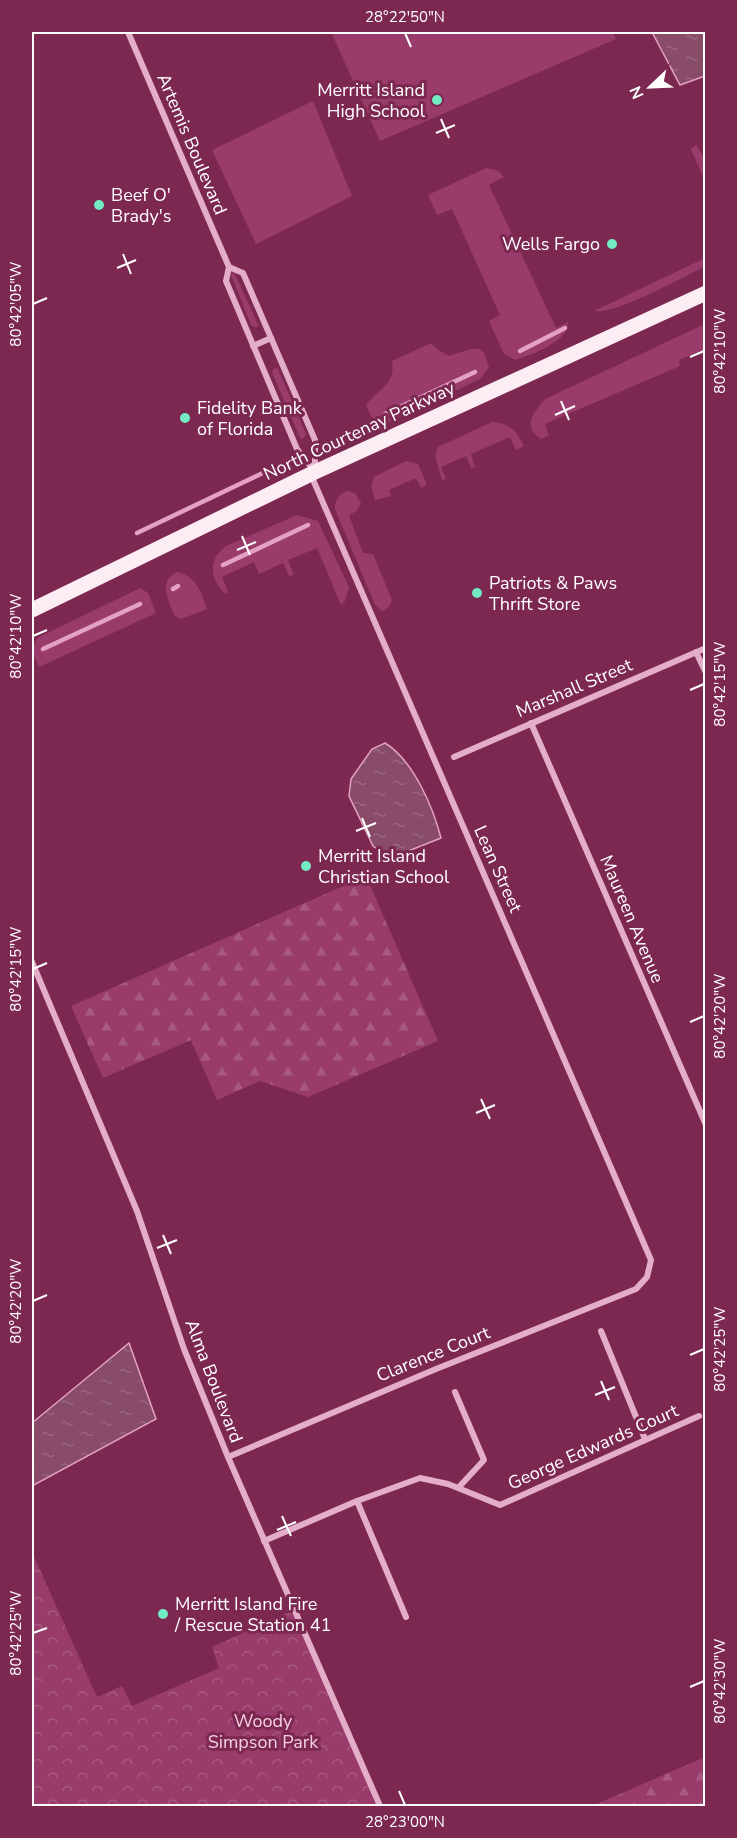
<svg xmlns="http://www.w3.org/2000/svg" width="737" height="1838" font-family="'Nunito Sans',sans-serif">
<style>
.green{fill:#993c6b}
.forest{fill:url(#forest-firs)}
.park{fill:url(#park-crowns)}
.water{fill:url(#water-ripples);stroke:#e4a1c4;stroke-width:1.5}
.lines{fill:none;stroke-linecap:round;stroke-linejoin:round}
.stream{stroke:#e4a1c4;stroke-width:4.5}
.minor{stroke:#e4adc8;stroke-width:6}
.primary{stroke:#fcecf3;stroke-width:15}
.ticks{fill:none;stroke:#fff;stroke-width:2}
.poi-dot{fill:#73ebc3;stroke:#7c2851;stroke-width:2}
.labels{text-anchor:middle;stroke-width:6;stroke-linejoin:round;paint-order:stroke}
.poi-label{font-size:18px;fill:#fff;stroke:#7c2851;text-anchor:start}
.street-label{font-size:18px;fill:#fff;stroke:#7c2851}
.park-label{font-size:18px;fill:#f3cfe1;stroke:#7c2851}
.neatline{fill:none;stroke:#fff;stroke-width:2}
.ticks-label{font-size:15px;text-anchor:middle;fill:#fff}
</style>
<defs>
<pattern id="forest-firs" width="22" height="20" patternUnits="userSpaceOnUse" patternTransform="scale(1.5)"><rect width="22" height="20" fill="#993c6b"/><path d="M5 1l3.5 6h-7zM16 11l3.5 6h-7z" fill="#a85981"/></pattern>
<pattern id="park-crowns" width="20" height="18" patternUnits="userSpaceOnUse" patternTransform="scale(1.5)"><rect width="20" height="18" fill="#993c6b"/><path d="M2 6a3 3 0 1 1 6 0M12 15a3 3 0 1 1 6 0" fill="none" stroke="#a85981"/></pattern>
<pattern id="water-ripples" width="26" height="14" patternUnits="userSpaceOnUse" patternTransform="scale(1.5)"><rect width="26" height="14" fill="#884b68"/><path d="M2 4q2-2 4 0t4 0M15 11q2-2 4 0t4 0" fill="none" stroke="#9a667f"/></pattern>
</defs>
<rect width="100%" height="100%" fill="#7c2851"/>
<g class="green">
<path d="M 331,32 L 613,32 L 616,39 L 380,141 Z"/>
<path d="M 313,101 L 352,196 L 256,244 L 212,150 Z"/>
<path d="M 696,145 L 705,159 L 705,181 L 691,149 Z"/>
<path d="M 486,168 L 499,171 L 504,177 L 489,185 L 556,328 L 568,322 C 569,342 532,354 516,360 L 504,354 L 489,321 L 500,315 L 452,209 L 437,215 L 428,195 Z"/>
<path d="M 703,259 L 705,264 L 702,268 C 679,279 615,315 594,311 Z"/>
<path d="M 234,272 L 256,320 L 258,325 L 256,328 L 251,325 L 231,275 Z"/>
<path d="M 705,324 L 705,349 L 679,360 L 680,366 L 545,424 L 549,435 L 541,439 C 521,426 534,412 545,399 Z"/>
<path d="M 431,343 L 437,349 L 449,356 L 471,349 L 480,349 L 484,353 L 489,367 L 480,379 L 383,425 L 371,416 L 366,405 C 379,388 396,384 392,361 Z"/>
<path d="M 275,368 L 278,369 L 306,434 L 303,439 L 300,438 L 298,433 L 273,375 L 272,371 Z"/>
<path d="M 492,422 C 509,423 516,430 524,446 L 516,450 L 510,437 L 471,454 L 475,467 L 471,468 L 466,456 L 441,467 L 446,479 L 442,480 L 435,456 L 438,447 Z"/>
<path d="M 406,461 L 418,464 L 427,485 L 421,488 L 416,478 L 389,490 L 391,496 L 375,500 L 371,486 L 374,477 Z"/>
<path d="M 348,491 L 355,493 L 361,503 L 357,511 L 349,515 L 363,553 L 373,554 L 392,600 L 389,607 L 382,611 L 375,605 L 335,509 C 334,500 340,493 348,491 Z"/>
<path d="M 297,515 L 318,521 L 349,587 L 345,601 L 341,605 L 317,548 L 288,560 L 294,575 L 289,576 L 283,563 L 259,574 L 254,562 L 222,577 L 228,591 L 226,594 C 209,580 208,559 226,546 Z"/>
<path d="M 177,572 C 198,577 200,591 207,609 L 181,619 L 175,616 C 169,602 157,581 177,572 Z"/>
<path d="M 140,588 L 148,593 L 156,613 L 39,667 L 32,651 L 37,638 Z"/>
</g>
<g class="forest">
<path d="M 366,876 L 438,1041 L 308,1097 L 260,1081 L 217,1100 L 191,1040 L 103,1078 L 71,1006 Z"/>
<path d="M 705,1757 L 705,1806 L 592,1806 Z"/>
</g>
<path class="park" d="M 32,1552 L 97,1697 L 122,1686 L 132,1706 L 219,1668 L 212,1647 L 293,1610 L 368,1778 L 375,1806 L 32,1806 Z"/>
<g class="water">
<path d="M 652,32 L 705,32 L 705,76 L 680,85 Z"/>
<path d="M 385,743 C 413,760 433,807 441,838 L 396,856 L 383,853 L 373,846 L 349,796 L 351,779 L 372,749 Z"/>
<path d="M 129,1343 L 156,1419 L 32,1486 L 32,1423 Z"/>
</g>
<g class="lines">
<g class="stream">
<path d="M 520,351 L 565,328"/>
<path d="M 385,414 L 475,372"/>
<path d="M 137,533 L 267,471"/>
<path d="M 223,565 L 308,525"/>
<path d="M 173,589 L 178,586"/>
<path d="M 43,649 L 140,604"/>
</g>
<g class="minor">
<path d="M 128,32 L 229,267 L 226,281 L 297,449 L 315,472"/>
<path d="M 229,267 L 243,273 L 315,440 L 315,470"/>
<path d="M 253,346 L 271,338"/>
<path d="M 696,652 L 706,673"/>
<path d="M 531,723 L 706,1125"/>
<path d="M 454,757 L 706,648"/>
<path d="M 32,962 L 137,1211 L 184,1349 L 228,1457 L 380,1806"/>
<path d="M 601,1331 L 645,1439"/>
<path d="M 455,1392 L 484,1460 L 459,1487"/>
<path d="M 228,1457 L 436,1369 L 636,1289 L 647,1277 L 651,1260 L 311,475"/>
<path d="M 357,1501 L 406,1617"/>
<path d="M 264,1541 L 357,1501 L 420,1478 L 448,1484 L 500,1505 L 699,1416"/>
</g>
<path class="primary" d="M 32,610 L 315,472 L 706,293"/>
</g>
<path class="ticks" d="M 405,33 L 411,47M 441,119 L 449,138M 436,133 L 455,125M 123,254 L 131,274M 117,268 L 136,260M 33,304 L 47,298M 690,357 L 704,351M 561,401 L 569,420M 555,415 L 575,406M 242,536 L 250,555M 237,550 L 256,542M 33,636 L 47,630M 690,690 L 704,684M 362,818 L 370,837M 356,831 L 376,823M 33,969 L 47,963M 690,1022 L 704,1016M 481,1099 L 490,1119M 476,1113 L 495,1105M 163,1235 L 171,1254M 157,1248 L 177,1240M 33,1301 L 47,1295M 690,1355 L 704,1349M 601,1381 L 609,1400M 595,1395 L 615,1387M 282,1516 L 291,1536M 277,1530 L 296,1522M 33,1633 L 47,1628M 690,1687 L 704,1681M 399,1791 L 405,1805"/>
<g class="poi-dot">
<circle cx="437" cy="100" r="6"/>
<circle cx="99" cy="205" r="6"/>
<circle cx="612" cy="244" r="6"/>
<circle cx="185" cy="418" r="6"/>
<circle cx="477" cy="593" r="6"/>
<circle cx="306" cy="866" r="6"/>
<circle cx="163" cy="1614" r="6"/>
</g>
<g class="labels">
<g class="poi-label">
<text x="425" y="96" text-anchor="end">Merritt Island<tspan x="425" dy="21">High School</tspan></text>
<text x="111" y="201">Beef O'<tspan x="111" dy="21">Brady's</tspan></text>
<text x="600" y="250" text-anchor="end">Wells Fargo</text>
<text x="197" y="414">Fidelity Bank<tspan x="197" dy="21">of Florida</tspan></text>
<text x="489" y="589">Patriots &amp; Paws<tspan x="489" dy="21">Thrift Store</tspan></text>
<text x="318" y="862">Merritt Island<tspan x="318" dy="21">Christian School</tspan></text>
<text x="175" y="1610">Merritt Island Fire<tspan x="175" dy="21">/ Rescue Station 41</tspan></text>
</g>
<g class="street-label">
<text transform="translate(192 144) rotate(67)" y="6">Artemis Boulevard</text>
<text transform="translate(359 431) rotate(-25)" y="6">North Courtenay Parkway</text>
<text transform="translate(574 688) rotate(-23)" y="6">Marshall Street</text>
<text transform="translate(498 869) rotate(66)" y="6">Lean Street</text>
<text transform="translate(632 919) rotate(67)" y="6">Maureen Avenue</text>
<text transform="translate(433 1354) rotate(-22)" y="6">Clarence Court</text>
<text transform="translate(214 1381) rotate(69)" y="6">Alma Boulevard</text>
<text transform="translate(593 1447) rotate(-24)" y="6">George Edwards Court</text>
</g>
<g class="park-label">
<text x="263" y="1727">Woody<tspan x="263" dy="21">Simpson Park</tspan></text>
</g>
</g>
<rect width="737" height="1838" fill="none" stroke="#7c2851" stroke-width="66"/>
<g transform="translate(650 87) rotate(247)" stroke="#7c2851" stroke-width="4.5" paint-order="stroke">
<path d="M0-4.5L10 22L0 15L-10 22Z" fill="#ffffff"/>
<text y="-9" font-size="16" font-weight="bold" text-anchor="middle" fill="#ffffff">N</text>
</g>
<rect x="33" y="33" width="671" height="1772" class="neatline"/>
<g class="ticks-label">
<text x="405" y="22">28°22'50"N</text>
<text transform="translate(16 304) rotate(-90)" y="5">80°42'05"W</text>
<text transform="translate(720 351) rotate(-90)" y="5">80°42'10"W</text>
<text transform="translate(16 636) rotate(-90)" y="5">80°42'10"W</text>
<text transform="translate(720 684) rotate(-90)" y="5">80°42'15"W</text>
<text transform="translate(16 969) rotate(-90)" y="5">80°42'15"W</text>
<text transform="translate(720 1016) rotate(-90)" y="5">80°42'20"W</text>
<text transform="translate(16 1301) rotate(-90)" y="5">80°42'20"W</text>
<text transform="translate(720 1349) rotate(-90)" y="5">80°42'25"W</text>
<text transform="translate(16 1633) rotate(-90)" y="5">80°42'25"W</text>
<text transform="translate(720 1681) rotate(-90)" y="5">80°42'30"W</text>
<text x="405" y="1827">28°23'00"N</text>
</g>
</svg>
